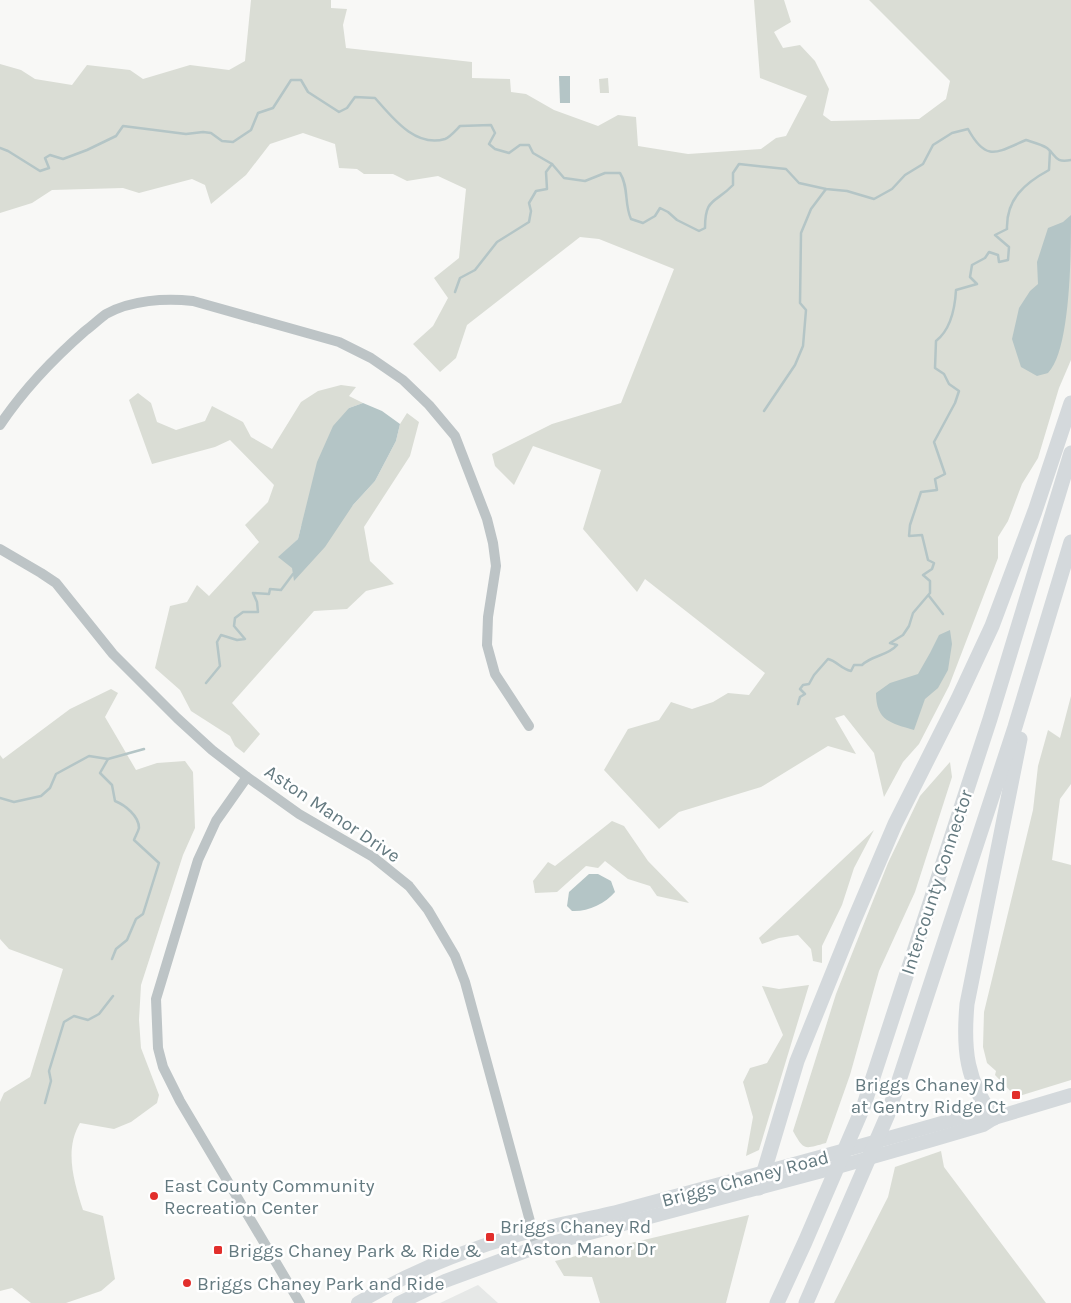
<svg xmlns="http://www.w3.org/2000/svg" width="1071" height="1303" font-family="Karla,sans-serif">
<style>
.built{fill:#e6e8e7}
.green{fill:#daddd5}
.water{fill:#b4c5c6}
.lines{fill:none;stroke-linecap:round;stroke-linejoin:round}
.stream{stroke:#b4c5c6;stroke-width:2.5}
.minor{stroke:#bdc4c6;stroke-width:10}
.major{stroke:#d4d9dc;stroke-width:14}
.highway{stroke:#d4d9dc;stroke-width:15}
.poi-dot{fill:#e22f2c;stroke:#fff;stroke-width:2}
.labels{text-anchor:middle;stroke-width:5;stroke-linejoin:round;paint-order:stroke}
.street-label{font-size:19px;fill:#647a80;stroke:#fff}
.poi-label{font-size:19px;fill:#647a80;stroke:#fff;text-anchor:start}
</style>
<rect width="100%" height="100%" fill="#f8f8f6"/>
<path class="built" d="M 478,1285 L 498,1303 L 440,1303 Z"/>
<g class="green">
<path d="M 251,0 L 331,0 L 331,8 L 347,9 L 343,25 L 346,48 L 472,62 L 472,78 L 510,79 L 511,92 L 526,94 L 554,110 L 598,126 L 618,115 L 636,117 L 638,146 L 688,154 L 761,149 L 776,138 L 786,136 L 807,96 L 760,78 L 754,0 L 784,0 L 791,22 L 774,32 L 783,48 L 800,45 L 815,61 L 829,89 L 823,115 L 831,121 L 919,119 L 946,99 L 950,81 L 869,0 L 1071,0 L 1071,360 L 1059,388 L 1038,458 L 1022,484 L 1008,521 L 998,537 L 998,558 L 949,686 L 919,744 L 903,762 L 884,797 L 874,753 L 844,715 L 835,718 L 856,754 L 828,746 L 761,787 L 679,812 L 659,829 L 604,770 L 628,729 L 659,720 L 671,702 L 692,709 L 713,702 L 728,693 L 749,695 L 765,673 L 645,579 L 637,592 L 583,529 L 601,470 L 533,446 L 514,485 L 495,466 L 492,454 L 552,424 L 621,403 L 674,269 L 599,239 L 580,237 L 467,325 L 456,358 L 440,372 L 413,344 L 433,326 L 448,298 L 434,278 L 459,258 L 466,189 L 438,176 L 407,181 L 393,174 L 364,174 L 357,169 L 339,168 L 335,144 L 303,133 L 270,144 L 246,175 L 211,204 L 205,185 L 192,179 L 139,193 L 123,188 L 52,190 L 32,203 L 0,213 L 0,64 L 21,70 L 35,79 L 72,85 L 87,65 L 130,70 L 143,79 L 190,65 L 229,70 L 245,61 Z"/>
<path d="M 608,78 L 609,93 L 600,93 L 599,79 Z"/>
<path d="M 341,385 L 356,387 L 349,396 L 363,403 L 349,408 L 301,527 L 298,539 L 279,557 L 353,505 L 375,481 L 396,441 L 400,424 L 407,413 L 419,422 L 410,456 L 364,527 L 370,561 L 394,584 L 366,591 L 347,609 L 314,611 L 232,703 L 260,734 L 244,753 L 235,746 L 230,736 L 191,711 L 180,690 L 155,668 L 170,606 L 187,602 L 197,585 L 209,596 L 259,542 L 245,525 L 268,502 L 274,485 L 230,440 L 215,447 L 152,464 L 129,400 L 138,393 L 151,403 L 157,422 L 176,430 L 205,421 L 212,406 L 243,422 L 251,437 L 272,449 L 301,402 L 318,391 Z"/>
<path d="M 111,689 L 118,693 L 105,717 L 136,770 L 157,763 L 185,761 L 193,772 L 195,828 L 183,855 L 141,985 L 139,1020 L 141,1048 L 159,1095 L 157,1103 L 131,1122 L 114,1129 L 80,1123 C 64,1150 74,1182 83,1210 L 103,1216 L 115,1279 L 101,1291 L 66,1303 L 31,1303 L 12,1288 L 0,1291 L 0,1102 L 4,1093 L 30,1077 L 63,969 L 9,949 L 0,939 L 0,755 L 3,759 L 70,709 Z"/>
<path d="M 1071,696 L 1071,784 L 1060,799 L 1052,860 L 1071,865 L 1071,1080 L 1016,1097 L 995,1075 L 996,1071 L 987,1063 L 983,1047 L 984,1012 L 1033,810 L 1038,766 L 1048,730 L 1060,738 Z"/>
<path d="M 950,762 L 952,777 L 915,892 L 879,971 L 850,1075 L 826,1143 C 804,1149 804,1151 793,1131 L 836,994 L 888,863 L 920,796 Z"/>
<path d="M 612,821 L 624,826 L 648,861 L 689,903 L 657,896 L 650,886 L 628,879 L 605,861 L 598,868 L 586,866 L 557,892 L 535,893 L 533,881 L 548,862 L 555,866 Z"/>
<path d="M 874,830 L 854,868 L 842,905 L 822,946 L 822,963 L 813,961 L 811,949 L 798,935 L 779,938 L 762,944 L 759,938 Z"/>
<path d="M 809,985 L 759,1150 L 746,1156 L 753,1117 L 743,1082 L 750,1068 L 767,1063 L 783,1035 L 762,986 L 779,989 Z"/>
<path d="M 941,1151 L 944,1167 L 1046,1303 L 834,1303 L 888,1197 L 895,1167 Z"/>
<path d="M 749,1215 L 726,1303 L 600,1303 L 592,1277 L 564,1276 L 555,1261 Z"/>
</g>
<g class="water">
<path d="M 559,76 L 570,76 L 570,103 L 560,103 Z"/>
<path d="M 1071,215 C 1071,250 1071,350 1048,373 C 1045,374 1040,375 1037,376 L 1021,367 L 1012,339 L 1019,308 L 1030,291 L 1038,284 L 1037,262 L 1048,228 L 1063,222 Z"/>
<path d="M 363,403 L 382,411 L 400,424 L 396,441 L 375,481 L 353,505 L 325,547 L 294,581 L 292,568 L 278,557 L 298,539 L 317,462 L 333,426 L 349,408 Z"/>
<path d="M 950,630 L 952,644 L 948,670 L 938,688 L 925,699 L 914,730 C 891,723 876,721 876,693 L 890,683 L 918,674 L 930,653 L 939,635 Z"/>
<path d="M 589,874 L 598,874 L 611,881 L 615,892 C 605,904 587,912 572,911 L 567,906 L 569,892 Z"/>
</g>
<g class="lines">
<g class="stream">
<path d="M 0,148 L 8,151 L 40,171 L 49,168 L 45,158 L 50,155 L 63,159 L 87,150 L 116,136 L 123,126 L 186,134 L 203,132 L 211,133 L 222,141 L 233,142 L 251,130 L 258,113 L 273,108 L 291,80 L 301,80 L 308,92 L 339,112 L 347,108 L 355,97 L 375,98 C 392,117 415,148 445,139 C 450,137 456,130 460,126 L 491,125 L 495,133 L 489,144 L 495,149 L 509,153 L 520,145 L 529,145 L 533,153 L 552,164 L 564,178 L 585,181 L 605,173 L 620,173 C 629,187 624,204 631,219 L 643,223 L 655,216 L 660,208 L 668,212 L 677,220 L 699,231 L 705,228 C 705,197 715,204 733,185 L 733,173 L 739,164 L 786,169 L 799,183 L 826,189 L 847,191 L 874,199 L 892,189 L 905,175 L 923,164 L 933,145 L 952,133 L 968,129 C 986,162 996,153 1026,140 C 1032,142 1041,144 1047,148 C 1057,156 1054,163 1071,160"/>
<path d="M 455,292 L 460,278 L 475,270 L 497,242 L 529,222 L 531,211 L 529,203 L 536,191 L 547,189 L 546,172 L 552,164"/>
<path d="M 764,411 L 795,365 L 803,346 L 806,310 L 800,303 L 801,233 L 811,209 L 826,189"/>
<path d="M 929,596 L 943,614"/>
<path d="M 206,683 L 220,666 L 217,642 L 221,635 L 237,640 L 245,639 L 234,626 L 235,618 L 243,612 L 258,612 L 257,602 L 253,593 L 269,594 L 270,589 L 281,590 L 293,574"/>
<path d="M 798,704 L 800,697 L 805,694 L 800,689 L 803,685 L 809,684 L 814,675 L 828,659 C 837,661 841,669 851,671 L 854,665 L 862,665 C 872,655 888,656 897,645 L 890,643 L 903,635 L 909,626 L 913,613 L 930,593 L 930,581 L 923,575 L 932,569 L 934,563 L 928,560 L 922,535 L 909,536 L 910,525 L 921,492 L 937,490 L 935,479 L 945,474 L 934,442 L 955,403 L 959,391 L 949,384 L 944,374 L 935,368 L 936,341 C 950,330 955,308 956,290 L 977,284 L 970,277 L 972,265 L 985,258 L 989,252 L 998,255 L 999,262 L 1008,260 L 1009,247 L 995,235 L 1007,229 C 1006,199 1025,183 1049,170 L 1050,151"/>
<path d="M 108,759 L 100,773 L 112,785 L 115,801 C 125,805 139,816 139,828 C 138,832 135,837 134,840 L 159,863 L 143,914 L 136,919 L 127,940 L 116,949 L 112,959"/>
<path d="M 0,798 L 14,802 L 41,796 L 50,788 L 56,774 L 89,756 L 108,759 L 144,749"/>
<path d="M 45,1103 L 51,1081 L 49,1071 L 64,1022 L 74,1016 L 88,1020 L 99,1014 L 113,996"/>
</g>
<g class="minor">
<path d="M 0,425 C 24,389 53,359 85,331 C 92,326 99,319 106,314 C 131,300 165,298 193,301 L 339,342 L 371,358 L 403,380 L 429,405 L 455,436 L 487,519 L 493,543 L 496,566 L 488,617 L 487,645 L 495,674 L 529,726"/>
<path d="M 0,549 L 41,573 L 56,583 L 113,654 L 177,718 L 212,750 L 247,777 L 299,814 L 373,857 L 409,886 L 428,910 L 455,956 L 465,982 L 537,1247"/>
<path d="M 247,777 L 216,821 L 198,860 L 156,999 L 158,1048 L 163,1067 L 180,1101 L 300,1303"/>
</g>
<g class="major">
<path d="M 358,1303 C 411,1271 472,1247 532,1231 C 562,1223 594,1218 624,1210 C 738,1179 853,1149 966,1116 L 981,1114 L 994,1118"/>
<path d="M 399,1303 L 445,1281 L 537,1247 L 841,1166 L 932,1140 L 983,1125 L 994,1118 L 1071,1095"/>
</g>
<g class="highway">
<path d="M 994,1118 C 966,1081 963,1049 967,1004 L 1020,739"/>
<path d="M 759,1188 L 797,1061 L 852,925 L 895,824 L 958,699 L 992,626 L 1035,511 L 1071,403"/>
<path d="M 777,1303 L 805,1242 L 864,1105 L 990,719 L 1071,453"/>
<path d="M 806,1303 L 888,1114 L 1015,727 L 1071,542"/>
</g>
</g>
<g class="poi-dot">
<rect x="1011" y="1090" width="10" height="10" rx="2.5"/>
<circle cx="154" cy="1196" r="5"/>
<rect x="485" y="1232" width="10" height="10" rx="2.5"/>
<rect x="213" y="1245" width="10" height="10" rx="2.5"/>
<circle cx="187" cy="1283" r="5"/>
</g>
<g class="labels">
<g class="street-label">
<text transform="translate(333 813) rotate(34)" y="7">Aston Manor Drive</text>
<text transform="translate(936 882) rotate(-72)" y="7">Intercounty Connector</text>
<text transform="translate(745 1178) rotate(-15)" y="7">Briggs Chaney Road</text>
</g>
<g class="poi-label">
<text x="1006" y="1091" text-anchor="end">Briggs Chaney Rd<tspan x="1006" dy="22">at Gentry Ridge Ct</tspan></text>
<text x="164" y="1192">East County Community<tspan x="164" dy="22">Recreation Center</tspan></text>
<text x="500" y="1233">Briggs Chaney Rd<tspan x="500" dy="22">at Aston Manor Dr</tspan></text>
<text x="228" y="1257">Briggs Chaney Park &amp; Ride &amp;</text>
<text x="197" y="1290">Briggs Chaney Park and Ride</text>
</g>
</g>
</svg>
